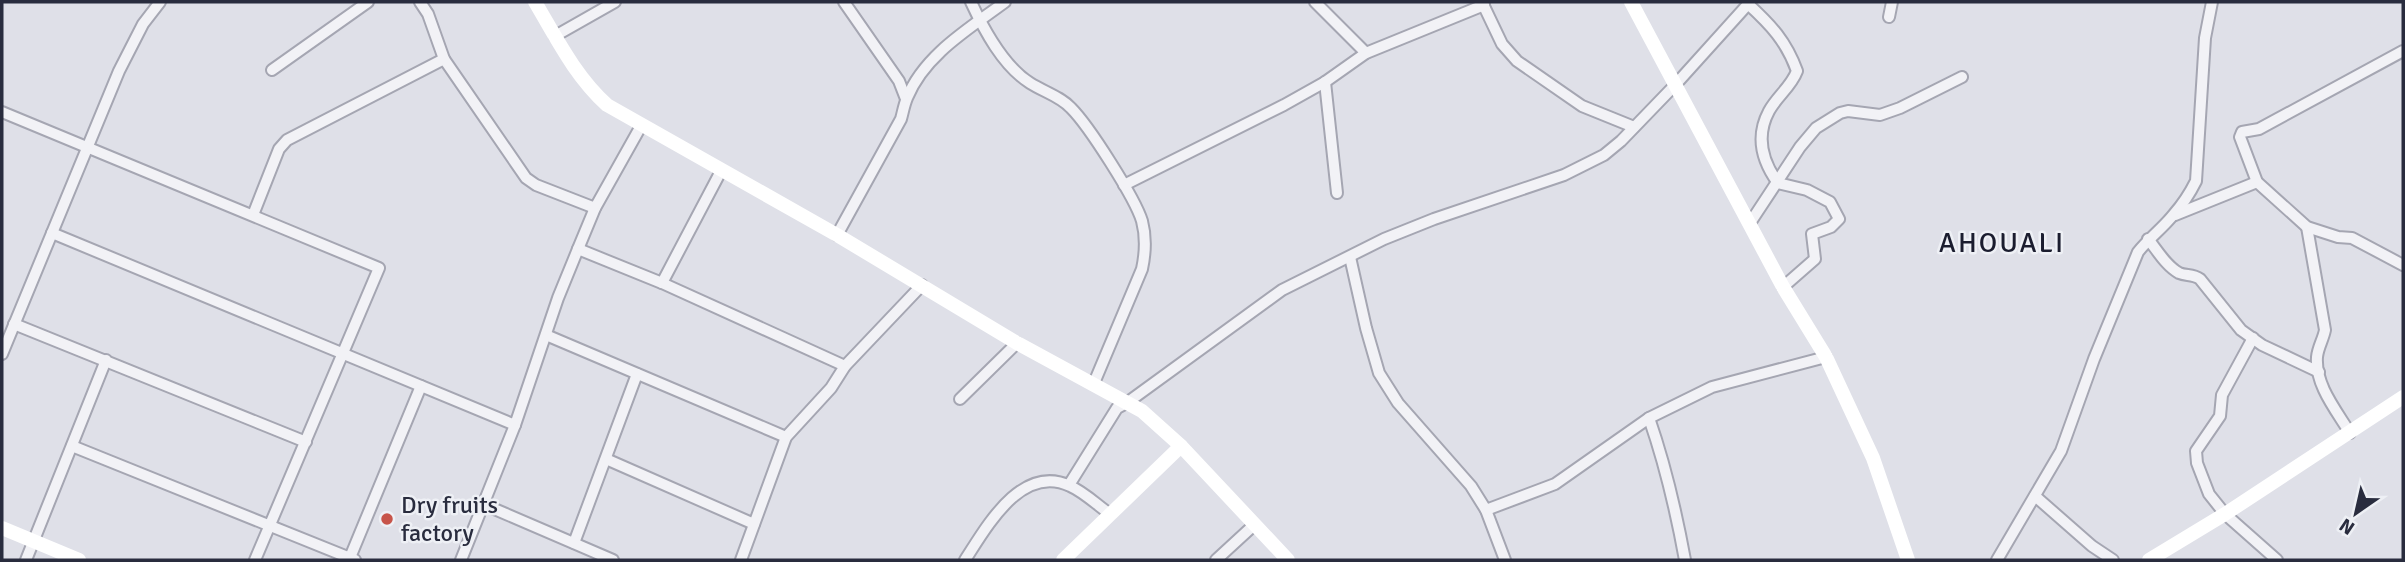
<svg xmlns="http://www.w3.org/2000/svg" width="2405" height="562" font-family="Signika,sans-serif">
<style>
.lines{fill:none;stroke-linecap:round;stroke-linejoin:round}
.street-casing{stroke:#a5a6b2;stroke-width:14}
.street{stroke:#f2f2f6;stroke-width:10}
.secondary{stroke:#fff;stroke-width:14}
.poi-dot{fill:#c7544a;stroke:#eef0f5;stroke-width:2.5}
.labels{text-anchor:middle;stroke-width:5;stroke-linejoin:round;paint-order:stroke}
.poi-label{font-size:24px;fill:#292c3e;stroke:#eef0f5;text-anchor:start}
.quarter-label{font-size:28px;letter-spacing:2px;fill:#1b1d2f;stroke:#eef0f5}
</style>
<rect width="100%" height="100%" fill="#dfe0e8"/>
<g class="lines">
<defs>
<g id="street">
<path d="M 420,2 L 428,14 L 444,59 L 526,178 L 536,185 L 595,208"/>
<path d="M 844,2 L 899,81 L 906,99"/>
<path d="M 971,2 C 984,30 1003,66 1030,83 C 1044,92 1060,96 1071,108 C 1089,126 1135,198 1142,221 C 1146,236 1145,255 1142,269 L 1094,383"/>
<path d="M 1315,2 L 1366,53"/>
<path d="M 1482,2 L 1502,44 L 1517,61 L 1582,106 L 1634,127"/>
<path d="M 1748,4 C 1771,25 1786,41 1797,71 C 1791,87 1777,96 1769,111 C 1755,137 1762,161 1778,183 L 1807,190 L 1830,202 L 1839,219 L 1831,227 L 1812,234 L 1815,259 L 1783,287"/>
<path d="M 1889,17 L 1892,2"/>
<path d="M 555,36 L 615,2"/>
<path d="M 2403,51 L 2259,129 L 2242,132 L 2240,137 L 2257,182 L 2307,227 L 2338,237 L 2352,238 L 2403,265"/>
<path d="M 272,70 L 368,2"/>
<path d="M 1325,82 L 1337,193"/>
<path d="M 2,112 L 379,268 L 255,560"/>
<path d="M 1124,185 L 1284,105 L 1325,82 L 1366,53 L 1484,5"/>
<path d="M 253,215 L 279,149 L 287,140 L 444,59"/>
<path d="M 2175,215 L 2257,182"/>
<path d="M 1750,223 L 1800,147 L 1816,128 L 1840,113 L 1848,111 L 1880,115 L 1900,108 L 1962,77"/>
<path d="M 2307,227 L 2325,330 C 2323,340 2318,347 2317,357 C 2315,385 2336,410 2350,433"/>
<path d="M 52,233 L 515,425"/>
<path d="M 837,235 L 901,119 C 903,112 904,105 907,98 C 924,55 970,28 1005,2"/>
<path d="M 2148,239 C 2157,250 2166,266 2179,273 C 2186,276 2193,274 2200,279 L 2241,330 L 2262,345 L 2319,372"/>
<path d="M 578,249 L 662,283 L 845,366"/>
<path d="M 1350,257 L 1366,328 L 1379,373 L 1398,403 L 1471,486 L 1486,510 L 1505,560"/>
<path d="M 662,283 L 721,171"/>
<path d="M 14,324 L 306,442"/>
<path d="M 546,335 L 786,437"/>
<path d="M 2253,338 L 2222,395 L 2220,416 L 2196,451 L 2197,463 L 2209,494 L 2225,514 L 2277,560"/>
<path d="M 2,354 L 119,71 L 143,24 L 160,2"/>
<path d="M 960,399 L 1017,343"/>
<path d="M 1649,418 C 1665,464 1676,511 1685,560"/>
<path d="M 72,446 L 355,560"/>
<path d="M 606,459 L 754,524"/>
<path d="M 1069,485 L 1117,408 L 1128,402 L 1282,290 L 1384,239 L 1434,219 L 1564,175 L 1604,155 L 1621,141 L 1676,84 L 1750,2"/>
<path d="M 2035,496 L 2092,546 L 2113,560"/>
<path d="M 485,505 L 613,560"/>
<path d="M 1486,510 L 1555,484 L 1649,418 L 1712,387 L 1826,357"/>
<path d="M 574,543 L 637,374"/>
<path d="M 26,560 L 106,360"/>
<path d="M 349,560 L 421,386"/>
<path d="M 461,560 L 515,425 L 558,298 L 578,249 L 595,208 L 641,126"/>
<path d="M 741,560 L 786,437 L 831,388 L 845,366 L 922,285"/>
<path d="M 965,560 C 986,528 1021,463 1070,486 C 1084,492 1097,505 1110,514"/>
<path d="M 1216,560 L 1254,525"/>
<path d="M 1997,560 L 2061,451 L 2094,359 L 2138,252 C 2149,238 2163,228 2174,214 C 2183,204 2190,193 2196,181 L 2205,38 L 2212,2"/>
</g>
</defs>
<use href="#street" class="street-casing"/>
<use href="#street" class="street"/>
<g class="secondary">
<path d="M 535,2 C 557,39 575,76 607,105 L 837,235 L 1017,343 L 1142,411 L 1181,446 L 1288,560"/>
<path d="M 1631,2 L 1783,287 L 1826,357 L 1873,458 L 1908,560"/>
<path d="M 2,528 L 79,560"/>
<path d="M 1063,560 L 1181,446"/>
<path d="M 2149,560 L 2225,514 L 2403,397"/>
</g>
</g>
<circle class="poi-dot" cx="387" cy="519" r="7"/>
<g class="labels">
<g class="poi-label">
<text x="401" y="513">Dry fruits<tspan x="401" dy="28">factory</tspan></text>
</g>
<g class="quarter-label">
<text x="2002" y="252">AHOUALI</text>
</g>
</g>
<rect width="2405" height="562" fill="none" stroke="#292c3e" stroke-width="7"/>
<g transform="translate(2356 513) rotate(214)" stroke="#eef0f5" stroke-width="5" paint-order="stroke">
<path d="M0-5L12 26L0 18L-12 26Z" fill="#292c3e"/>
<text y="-10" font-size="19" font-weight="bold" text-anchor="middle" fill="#292c3e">N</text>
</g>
</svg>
